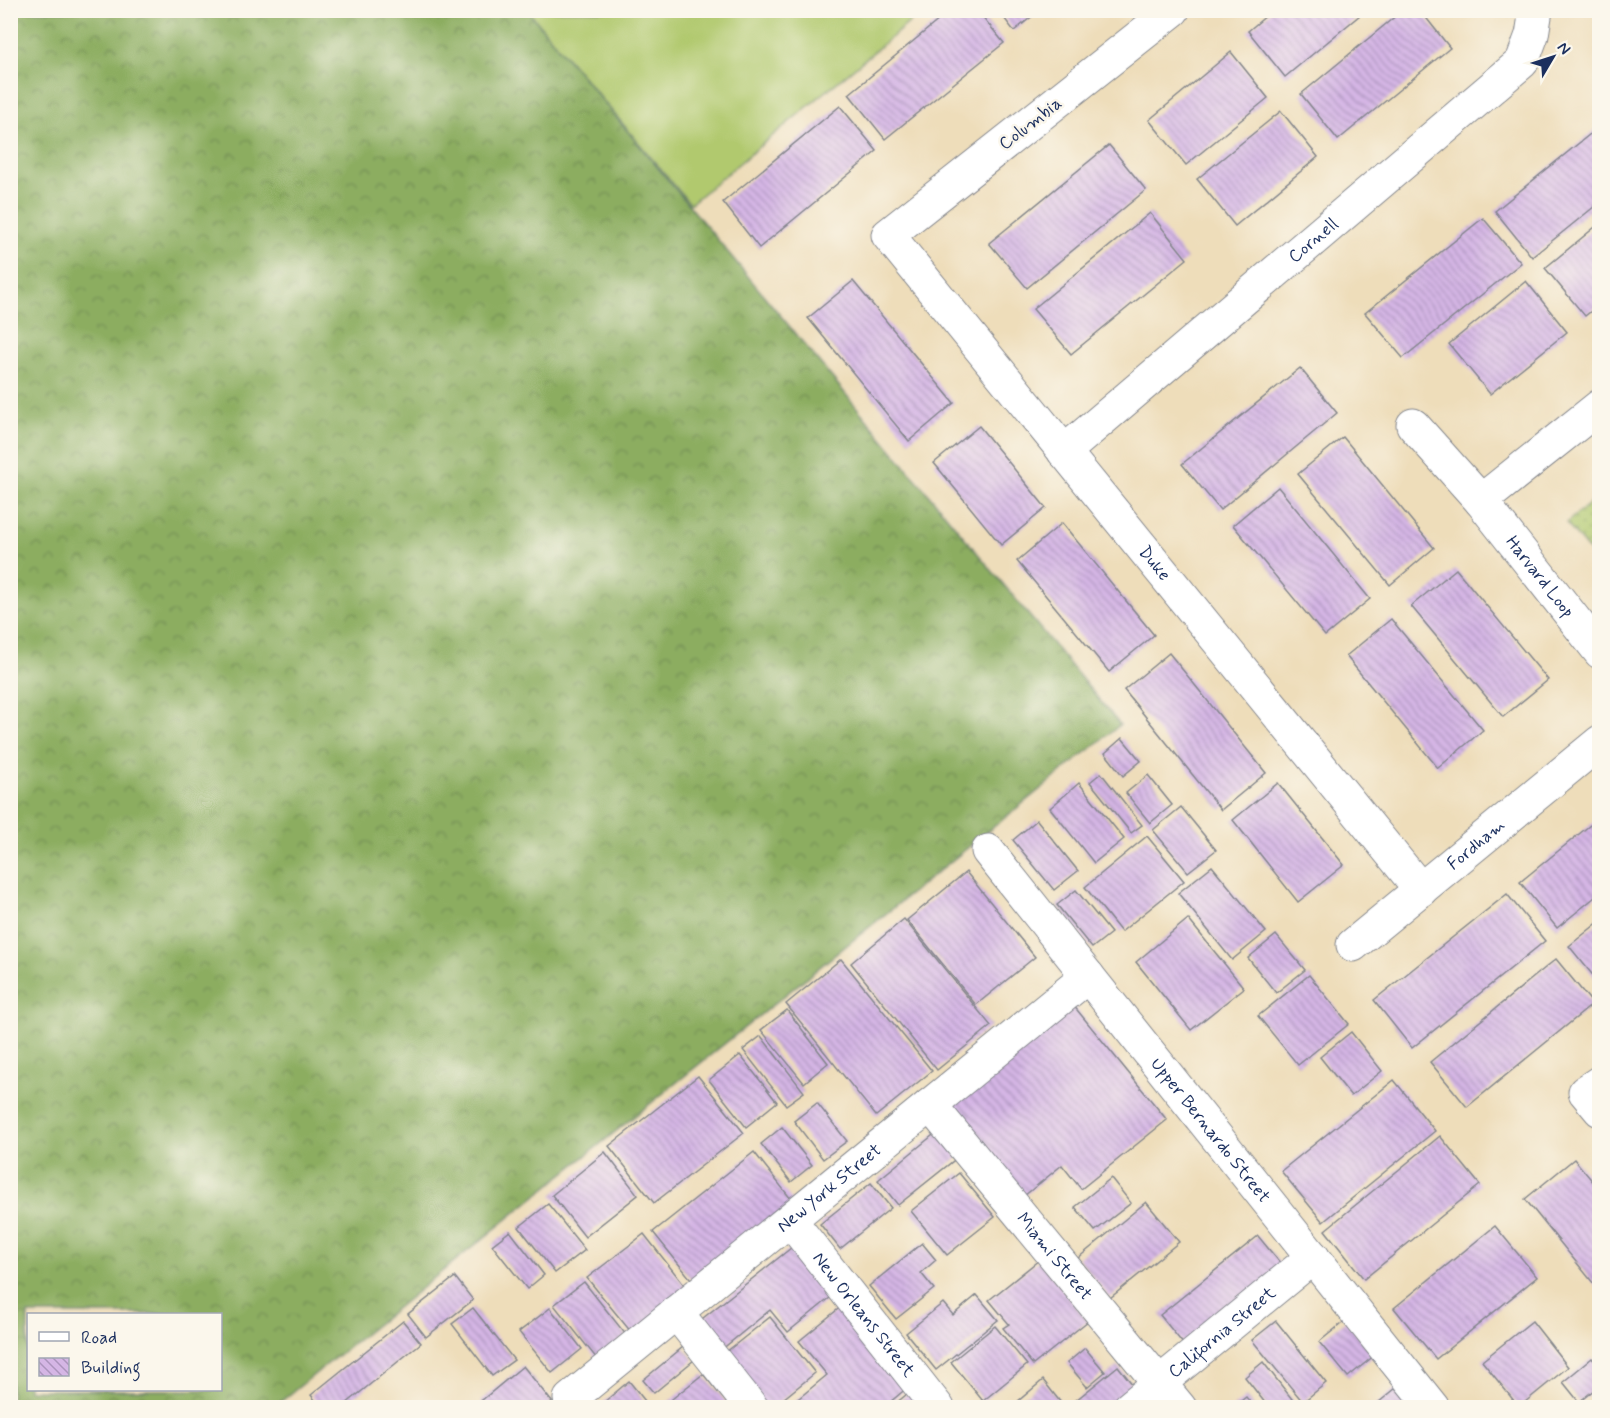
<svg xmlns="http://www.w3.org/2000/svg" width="1610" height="1418" font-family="Mynerve,sans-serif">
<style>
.grass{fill:#b1c96e;stroke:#667c66;stroke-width:1.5}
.forest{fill:url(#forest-crowns);stroke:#546e60;stroke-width:1.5;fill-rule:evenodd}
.park{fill:url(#park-dots);stroke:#667c66;stroke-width:1.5}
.building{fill:url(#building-back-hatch)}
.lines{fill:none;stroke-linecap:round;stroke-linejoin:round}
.minor-casing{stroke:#84868c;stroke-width:35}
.minor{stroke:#fff;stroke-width:33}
.labels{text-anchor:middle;stroke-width:5;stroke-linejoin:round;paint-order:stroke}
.street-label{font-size:18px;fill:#1b2f5e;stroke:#fbf7ec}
</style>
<defs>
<pattern id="forest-crowns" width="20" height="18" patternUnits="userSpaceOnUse" patternTransform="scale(1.5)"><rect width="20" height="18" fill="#8cad61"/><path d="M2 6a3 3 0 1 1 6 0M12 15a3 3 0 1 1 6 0" fill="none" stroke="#728d53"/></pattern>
<pattern id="park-dots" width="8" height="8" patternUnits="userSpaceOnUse" patternTransform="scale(1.5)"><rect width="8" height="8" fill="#b1c96e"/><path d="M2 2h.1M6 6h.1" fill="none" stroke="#8fa45e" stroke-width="1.8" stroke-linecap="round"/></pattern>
<pattern id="building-back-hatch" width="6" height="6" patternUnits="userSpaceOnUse" patternTransform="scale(1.5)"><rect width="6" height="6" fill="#d5b6e5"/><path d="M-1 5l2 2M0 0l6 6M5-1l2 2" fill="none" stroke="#ac94bd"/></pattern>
</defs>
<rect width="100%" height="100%" fill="#fbf7ec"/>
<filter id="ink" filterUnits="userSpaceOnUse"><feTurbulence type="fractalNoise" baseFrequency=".0167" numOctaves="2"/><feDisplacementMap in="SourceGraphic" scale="12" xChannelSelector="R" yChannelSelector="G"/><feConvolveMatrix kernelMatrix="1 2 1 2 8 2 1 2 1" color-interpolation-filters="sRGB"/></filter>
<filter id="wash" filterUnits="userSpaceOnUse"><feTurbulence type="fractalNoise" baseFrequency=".008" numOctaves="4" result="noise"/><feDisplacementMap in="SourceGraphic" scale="24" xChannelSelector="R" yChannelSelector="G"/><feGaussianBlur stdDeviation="1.35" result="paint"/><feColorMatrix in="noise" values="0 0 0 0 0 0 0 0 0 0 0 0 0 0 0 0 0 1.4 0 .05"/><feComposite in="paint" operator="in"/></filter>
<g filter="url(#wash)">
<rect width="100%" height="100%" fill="#eeddba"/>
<path class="grass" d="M 528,11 L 923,11 L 690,204 Z"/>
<path class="forest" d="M 10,11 L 528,11 L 1120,725 L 274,1407 L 11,1407 ZM 28,1314 L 220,1314 L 220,1390 L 28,1390 Z"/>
<path class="park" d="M 1599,496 L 1599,563 L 1566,523 Z"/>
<g id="blocks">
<g class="building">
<path d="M 951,10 L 977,10 L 1004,43 L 885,139 L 849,94 Z"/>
<path d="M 998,10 L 1040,10 L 1014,31 Z"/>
<path d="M 1273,10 L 1366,10 L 1285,77 L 1248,31 Z"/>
<path d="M 1403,10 L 1420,10 L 1450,48 L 1338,140 L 1301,94 Z"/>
<path d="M 1231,52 L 1268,98 L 1186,165 L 1149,120 Z"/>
<path d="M 840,106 L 877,151 L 759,248 L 723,202 Z"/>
<path d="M 1281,111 L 1318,157 L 1235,226 L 1197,179 Z"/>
<path d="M 1600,126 L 1600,202 L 1532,257 L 1495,211 Z"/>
<path d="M 1109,145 L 1146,190 L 1027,288 L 989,243 Z"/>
<path d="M 1150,213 L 1187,259 L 1071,354 L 1033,309 Z"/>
<path d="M 1483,218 L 1521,263 L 1403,358 L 1365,313 Z"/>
<path d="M 1600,223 L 1600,304 L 1585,316 L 1545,268 Z"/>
<path d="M 853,281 L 954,403 L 909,441 L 808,318 Z"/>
<path d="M 1526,281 L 1567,332 L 1490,394 L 1449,344 Z"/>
<path d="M 1300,368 L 1337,413 L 1220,510 L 1182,464 Z"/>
<path d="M 979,426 L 1046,508 L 1001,545 L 934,463 Z"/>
<path d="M 1343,437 L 1434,548 L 1390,585 L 1298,474 Z"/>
<path d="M 1278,487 L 1370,599 L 1325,636 L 1233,525 Z"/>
<path d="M 1062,523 L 1154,635 L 1109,672 L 1017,561 Z"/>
<path d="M 1456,569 L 1548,680 L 1503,717 L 1411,606 Z"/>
<path d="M 1391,619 L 1483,730 L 1438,768 L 1346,656 Z"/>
<path d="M 1169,653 L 1266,773 L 1221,810 L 1124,690 Z"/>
<path d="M 1122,738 L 1141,761 L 1123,776 L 1105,753 Z"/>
<path d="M 1101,773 L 1142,825 L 1131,833 L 1090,782 Z"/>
<path d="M 1148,775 L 1172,805 L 1150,823 L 1126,793 Z"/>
<path d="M 1079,783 L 1124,839 L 1094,863 L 1050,808 Z"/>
<path d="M 1278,783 L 1344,865 L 1298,902 L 1233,820 Z"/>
<path d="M 1181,807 L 1216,850 L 1188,872 L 1153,830 Z"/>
<path d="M 1600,817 L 1600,893 L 1557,928 L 1520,882 Z"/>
<path d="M 1037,820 L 1078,871 L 1054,890 L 1013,840 Z"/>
<path d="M 1147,836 L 1184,881 L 1121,932 L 1085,887 Z"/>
<path d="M 1212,866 L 1266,932 L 1232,960 L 1178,893 Z"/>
<path d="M 966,872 L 1035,957 L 976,1005 L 907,920 Z"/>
<path d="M 1076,890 L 1111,933 L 1092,948 L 1057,905 Z"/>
<path d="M 1507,894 L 1545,941 L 1412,1048 L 1374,1000 Z"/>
<path d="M 904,919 L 991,1026 L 937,1070 L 851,963 Z"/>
<path d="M 1188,919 L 1244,988 L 1191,1030 L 1136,962 Z"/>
<path d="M 1600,921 L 1600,984 L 1569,946 Z"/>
<path d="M 1276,935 L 1305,970 L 1276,993 L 1248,958 Z"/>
<path d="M 841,959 L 932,1071 L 876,1116 L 786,1004 Z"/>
<path d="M 1556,959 L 1593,1004 L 1467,1107 L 1430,1062 Z"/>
<path d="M 1309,975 L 1349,1024 L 1298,1065 L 1258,1016 Z"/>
<path d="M 1073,1005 L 1167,1120 L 1081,1189 L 1062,1165 L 1024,1196 L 950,1104 Z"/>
<path d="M 787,1010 L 828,1063 L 804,1083 L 761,1030 Z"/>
<path d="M 1351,1032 L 1382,1071 L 1351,1096 L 1320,1057 Z"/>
<path d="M 761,1036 L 804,1092 L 786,1105 L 743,1050 Z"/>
<path d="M 740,1055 L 777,1102 L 746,1127 L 709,1080 Z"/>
<path d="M 698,1076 L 744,1133 L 654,1203 L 609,1146 Z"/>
<path d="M 1394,1080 L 1435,1131 L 1323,1222 L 1281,1171 Z"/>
<path d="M 817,1103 L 847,1141 L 823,1159 L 794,1121 Z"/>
<path d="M 782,1127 L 812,1165 L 791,1182 L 761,1144 Z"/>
<path d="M 938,1131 L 958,1157 L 898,1205 L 878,1180 Z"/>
<path d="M 1440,1136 L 1480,1185 L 1364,1279 L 1325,1230 Z"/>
<path d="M 605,1152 L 638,1195 L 585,1237 L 552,1195 Z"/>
<path d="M 754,1152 L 795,1204 L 694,1283 L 653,1232 Z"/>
<path d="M 1574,1159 L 1600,1190 L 1598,1289 L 1525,1199 Z"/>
<path d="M 959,1173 L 995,1217 L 947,1255 L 911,1211 Z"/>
<path d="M 1111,1178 L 1131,1203 L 1095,1231 L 1075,1207 Z"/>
<path d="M 871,1183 L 891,1208 L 840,1249 L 820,1224 Z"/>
<path d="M 1146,1202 L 1179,1242 L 1110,1298 L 1078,1258 Z"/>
<path d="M 548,1204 L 585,1250 L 555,1273 L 519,1227 Z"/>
<path d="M 1495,1226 L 1537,1277 L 1436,1359 L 1394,1308 Z"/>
<path d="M 510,1231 L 544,1275 L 527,1289 L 492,1245 Z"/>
<path d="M 644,1234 L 692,1295 L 636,1338 L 587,1278 Z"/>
<path d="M 1258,1236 L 1286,1270 L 1188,1350 L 1160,1315 Z"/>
<path d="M 922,1243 L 936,1260 L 921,1273 L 934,1289 L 896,1319 L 869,1286 Z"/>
<path d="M 796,1244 L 836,1293 L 788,1332 L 770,1310 L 721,1350 L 698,1322 Z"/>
<path d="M 1039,1260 L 1088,1321 L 1033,1365 L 1003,1328 L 1009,1324 L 989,1300 Z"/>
<path d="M 455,1277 L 473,1300 L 426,1337 L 408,1314 Z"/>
<path d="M 584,1282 L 627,1336 L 597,1359 L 554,1305 Z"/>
<path d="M 977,1295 L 998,1320 L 936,1370 L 906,1333 L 943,1303 L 953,1315 Z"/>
<path d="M 848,1301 L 914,1382 L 883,1408 L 787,1408 L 827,1375 L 799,1341 Z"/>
<path d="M 473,1308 L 514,1360 L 492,1376 L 452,1324 Z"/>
<path d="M 550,1308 L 582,1349 L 552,1373 L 519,1332 Z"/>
<path d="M 770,1317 L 815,1373 L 772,1408 L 763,1408 L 721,1356 Z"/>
<path d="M 1346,1320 L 1375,1355 L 1348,1377 L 1319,1342 Z"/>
<path d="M 403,1321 L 421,1343 L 341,1408 L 321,1408 L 311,1395 Z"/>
<path d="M 1276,1321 L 1326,1383 L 1303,1402 L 1252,1340 Z"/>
<path d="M 1532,1321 L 1568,1367 L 1519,1407 L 1482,1361 Z"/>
<path d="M 995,1326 L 1027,1365 L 983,1401 L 951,1362 Z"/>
<path d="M 683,1347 L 694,1360 L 654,1393 L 643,1380 Z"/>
<path d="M 1085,1348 L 1105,1372 L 1087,1387 L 1067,1363 Z"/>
<path d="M 1592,1358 L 1600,1368 L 1600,1385 L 1579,1402 L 1563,1382 Z"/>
<path d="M 1263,1362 L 1299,1408 L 1269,1408 L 1245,1377 Z"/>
<path d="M 523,1366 L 552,1402 L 545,1408 L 486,1408 L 481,1401 Z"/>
<path d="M 1118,1366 L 1140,1394 L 1123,1408 L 1080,1408 L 1075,1401 Z"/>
<path d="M 703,1374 L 731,1408 L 671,1408 L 667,1403 Z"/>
<path d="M 1043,1380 L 1065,1408 L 1010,1408 Z"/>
<path d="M 629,1381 L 645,1401 L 637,1408 L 597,1408 Z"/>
<path d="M 917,1386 L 935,1408 L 890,1408 Z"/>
<path d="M 1396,1388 L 1412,1408 L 1372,1408 Z"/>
<path d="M 1246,1397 L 1255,1408 L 1232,1408 Z"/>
</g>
</g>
</g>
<g filter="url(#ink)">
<use href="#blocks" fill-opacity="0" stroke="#84868c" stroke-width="1.5"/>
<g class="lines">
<defs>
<g id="minor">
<path id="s1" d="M 1173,10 L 888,235 L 1421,890"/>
<path id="s2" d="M 1413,425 L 1481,501 L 1600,652"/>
<path id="s3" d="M 1064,452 L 1522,62 L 1532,35 L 1536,10"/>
<path d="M 1481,501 L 1600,406"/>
<path id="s4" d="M 988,851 L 1433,1408"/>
<path id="s5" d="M 1353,945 L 1600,742"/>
<path d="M 1600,1082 L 1585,1092 L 1600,1110"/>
<path id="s6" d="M 930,1105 L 1180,1408"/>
<path id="s7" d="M 790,1220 L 938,1408"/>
<path d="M 676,1312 L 752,1408"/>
<path id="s8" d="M 576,1408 L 570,1399 L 1088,976"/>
<path id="s9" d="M 1129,1408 L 1313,1257"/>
</g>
</defs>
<use href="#minor" class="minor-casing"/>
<use href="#minor" class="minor"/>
</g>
</g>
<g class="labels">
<g class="street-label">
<text transform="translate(1030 123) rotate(-38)" y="6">Columbia</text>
<text dy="6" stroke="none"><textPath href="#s3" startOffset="327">Cornell</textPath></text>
<text dy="6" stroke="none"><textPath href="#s1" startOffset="786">Duke</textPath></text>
<text dy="6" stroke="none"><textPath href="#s2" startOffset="198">Harvard Loop</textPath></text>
<text dy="6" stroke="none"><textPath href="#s5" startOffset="159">Fordham</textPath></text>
<text dy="6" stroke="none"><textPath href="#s4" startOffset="357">Upper Bernardo Street</textPath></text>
<text dy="6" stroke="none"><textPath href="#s8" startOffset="345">New York Street</textPath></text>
<text dy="6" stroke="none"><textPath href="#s6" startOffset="196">Miami Street</textPath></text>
<text dy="6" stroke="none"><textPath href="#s7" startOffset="120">New Orleans Street</textPath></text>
<text dy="6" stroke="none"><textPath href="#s9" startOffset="120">California Street</textPath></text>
</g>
</g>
<rect width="1610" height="1418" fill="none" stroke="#fbf7ec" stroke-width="36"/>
<rect x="27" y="1313" width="195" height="78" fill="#fbf7ec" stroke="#a1a7b3" stroke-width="1.5"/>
<rect x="39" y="1332" width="30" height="9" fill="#ffffff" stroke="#a1a7b3" stroke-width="1.5"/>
<text x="81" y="1343" font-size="18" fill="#1b2f5e">Road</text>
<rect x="39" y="1358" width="30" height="18" fill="url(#building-back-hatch)" stroke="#a1a7b3" stroke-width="1.5"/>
<text x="81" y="1373" font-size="18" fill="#1b2f5e">Building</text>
<g transform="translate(1553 57) rotate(51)" stroke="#fbf7ec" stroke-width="4.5" paint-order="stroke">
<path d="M0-4.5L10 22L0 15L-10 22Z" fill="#1b2f5e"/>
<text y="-9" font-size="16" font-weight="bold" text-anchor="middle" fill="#1b2f5e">N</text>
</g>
</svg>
